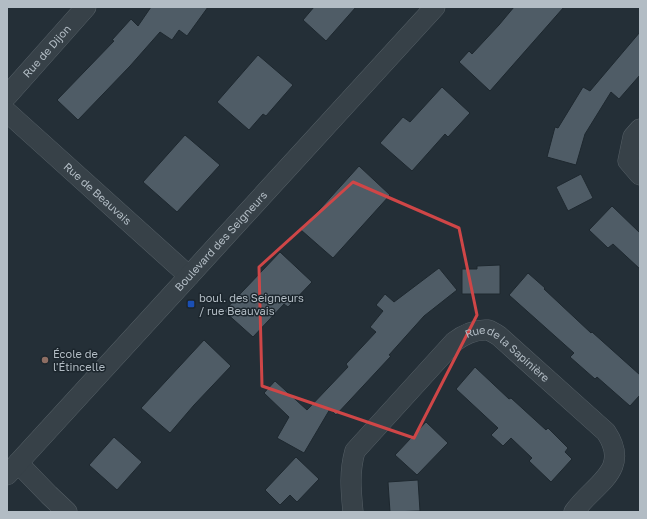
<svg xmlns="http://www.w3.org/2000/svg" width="647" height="519" font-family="'Golos Text',sans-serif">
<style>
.building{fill:#4f5c66;stroke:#1e282f}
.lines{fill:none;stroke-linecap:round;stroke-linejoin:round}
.minor-casing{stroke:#555f66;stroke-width:21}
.minor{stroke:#374148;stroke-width:20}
.marked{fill:none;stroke:#cf4647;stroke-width:3;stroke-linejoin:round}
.transit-dot{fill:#1a4fb4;stroke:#1c262d;stroke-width:1.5}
.education-dot{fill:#8d6e63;stroke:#1c262d;stroke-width:1.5}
.labels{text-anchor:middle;stroke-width:3;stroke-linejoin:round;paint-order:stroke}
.street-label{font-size:11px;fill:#b2bcc4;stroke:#1c262d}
.poi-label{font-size:11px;fill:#b2bcc4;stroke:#1c262d;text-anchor:start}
</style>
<rect width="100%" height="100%" fill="#242f37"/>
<g class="building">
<path d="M 151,7 L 208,7 L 187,36 L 179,30 L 172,40 L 160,32 L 130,66 L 78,120 L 57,100 L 114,41 L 112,40 L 131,19 L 138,26 Z"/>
<path d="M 314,7 L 356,7 L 326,41 L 303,20 Z"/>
<path d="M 514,7 L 564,7 L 490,91 L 459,62 L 469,51 L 472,54 L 499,25 Z"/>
<path d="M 640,32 L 640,75 L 619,99 L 611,92 L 585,134 L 576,165 L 547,157 L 555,127 L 558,128 L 583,87 L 590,91 Z"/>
<path d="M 258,55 L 293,85 L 266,116 L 263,114 L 249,130 L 217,102 Z"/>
<path d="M 442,87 L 470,113 L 448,137 L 445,134 L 412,171 L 380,143 L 403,117 L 410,122 Z"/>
<path d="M 185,135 L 220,165 L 177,212 L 143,182 Z"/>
<path d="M 359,166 L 390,195 L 333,258 L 301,230 Z"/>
<path d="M 581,174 L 593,198 L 568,211 L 556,187 Z"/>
<path d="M 612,206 L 640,233 L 640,269 L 613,244 L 608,248 L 589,230 Z"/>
<path d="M 280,252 L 312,282 L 288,307 L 284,304 L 253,337 L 224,311 Z"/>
<path d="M 500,265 L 500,294 L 462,294 L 462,269 L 477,269 L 477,266 Z"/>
<path d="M 439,268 L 457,290 L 424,316 L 389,355 L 391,356 L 336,415 L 330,409 L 304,453 L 277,438 L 289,417 L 264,393 L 275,381 L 307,410 L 348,367 L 346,364 L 376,332 L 370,327 L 383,311 L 376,305 L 385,294 L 394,302 Z"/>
<path d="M 528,273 L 545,288 L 544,289 L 591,333 L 592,332 L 640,375 L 640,395 L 630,406 L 597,377 L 595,379 L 570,357 L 574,353 L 509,295 Z"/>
<path d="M 204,340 L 231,366 L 194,405 L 170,433 L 141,408 Z"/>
<path d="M 475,367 L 509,399 L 511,398 L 546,430 L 548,428 L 568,448 L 565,452 L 572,459 L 551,482 L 529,461 L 532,458 L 511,438 L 503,446 L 491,435 L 498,428 L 456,389 Z"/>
<path d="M 426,422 L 448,443 L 417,475 L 395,455 Z"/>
<path d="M 114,437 L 142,462 L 117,490 L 89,465 Z"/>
<path d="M 296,457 L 319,479 L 297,502 L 290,495 L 280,505 L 265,490 Z"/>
<path d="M 418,480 L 420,511 L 390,512 L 388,482 Z"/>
</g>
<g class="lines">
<defs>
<g id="minor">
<path id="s1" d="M 7,96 L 86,7"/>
<path id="s2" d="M 7,112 L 189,276"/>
<path d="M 640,129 L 633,137 L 628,161 L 640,175"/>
<path d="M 18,463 L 49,495 L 67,512"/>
<path id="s3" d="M 7,475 L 435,7"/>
<path id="s4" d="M 353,512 C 351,491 349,472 355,451 L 454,342 C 463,335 475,329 488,330 C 491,331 496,334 499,336 L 606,432 C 632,471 593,484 574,512"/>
</g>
</defs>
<use href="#minor" class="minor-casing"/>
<use href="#minor" class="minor"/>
</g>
<path class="marked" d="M 353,182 L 459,228 L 477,315 L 414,438 L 262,386 L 259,267 Z"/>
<rect class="transit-dot" x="187" y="300" width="8" height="8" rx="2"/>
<circle class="education-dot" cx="45" cy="360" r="4"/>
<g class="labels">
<g class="street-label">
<text dy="4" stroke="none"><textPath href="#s1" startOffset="60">Rue de Dijon</textPath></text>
<text dy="4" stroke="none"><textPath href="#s2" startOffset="122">Rue de Beauvais</textPath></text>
<text dy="4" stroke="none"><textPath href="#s3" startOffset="317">Boulevard des Seigneurs</textPath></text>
<text dy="4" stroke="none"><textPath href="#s4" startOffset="273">Rue de la Sapinière</textPath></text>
</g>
<g class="poi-label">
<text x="199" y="302">boul. des Seigneurs<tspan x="199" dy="13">/ rue Beauvais</tspan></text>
<text x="53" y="358">École de<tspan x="53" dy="13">l'Étincelle</tspan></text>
</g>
</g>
<rect width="647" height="519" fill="none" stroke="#b2bcc4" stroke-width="16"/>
</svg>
